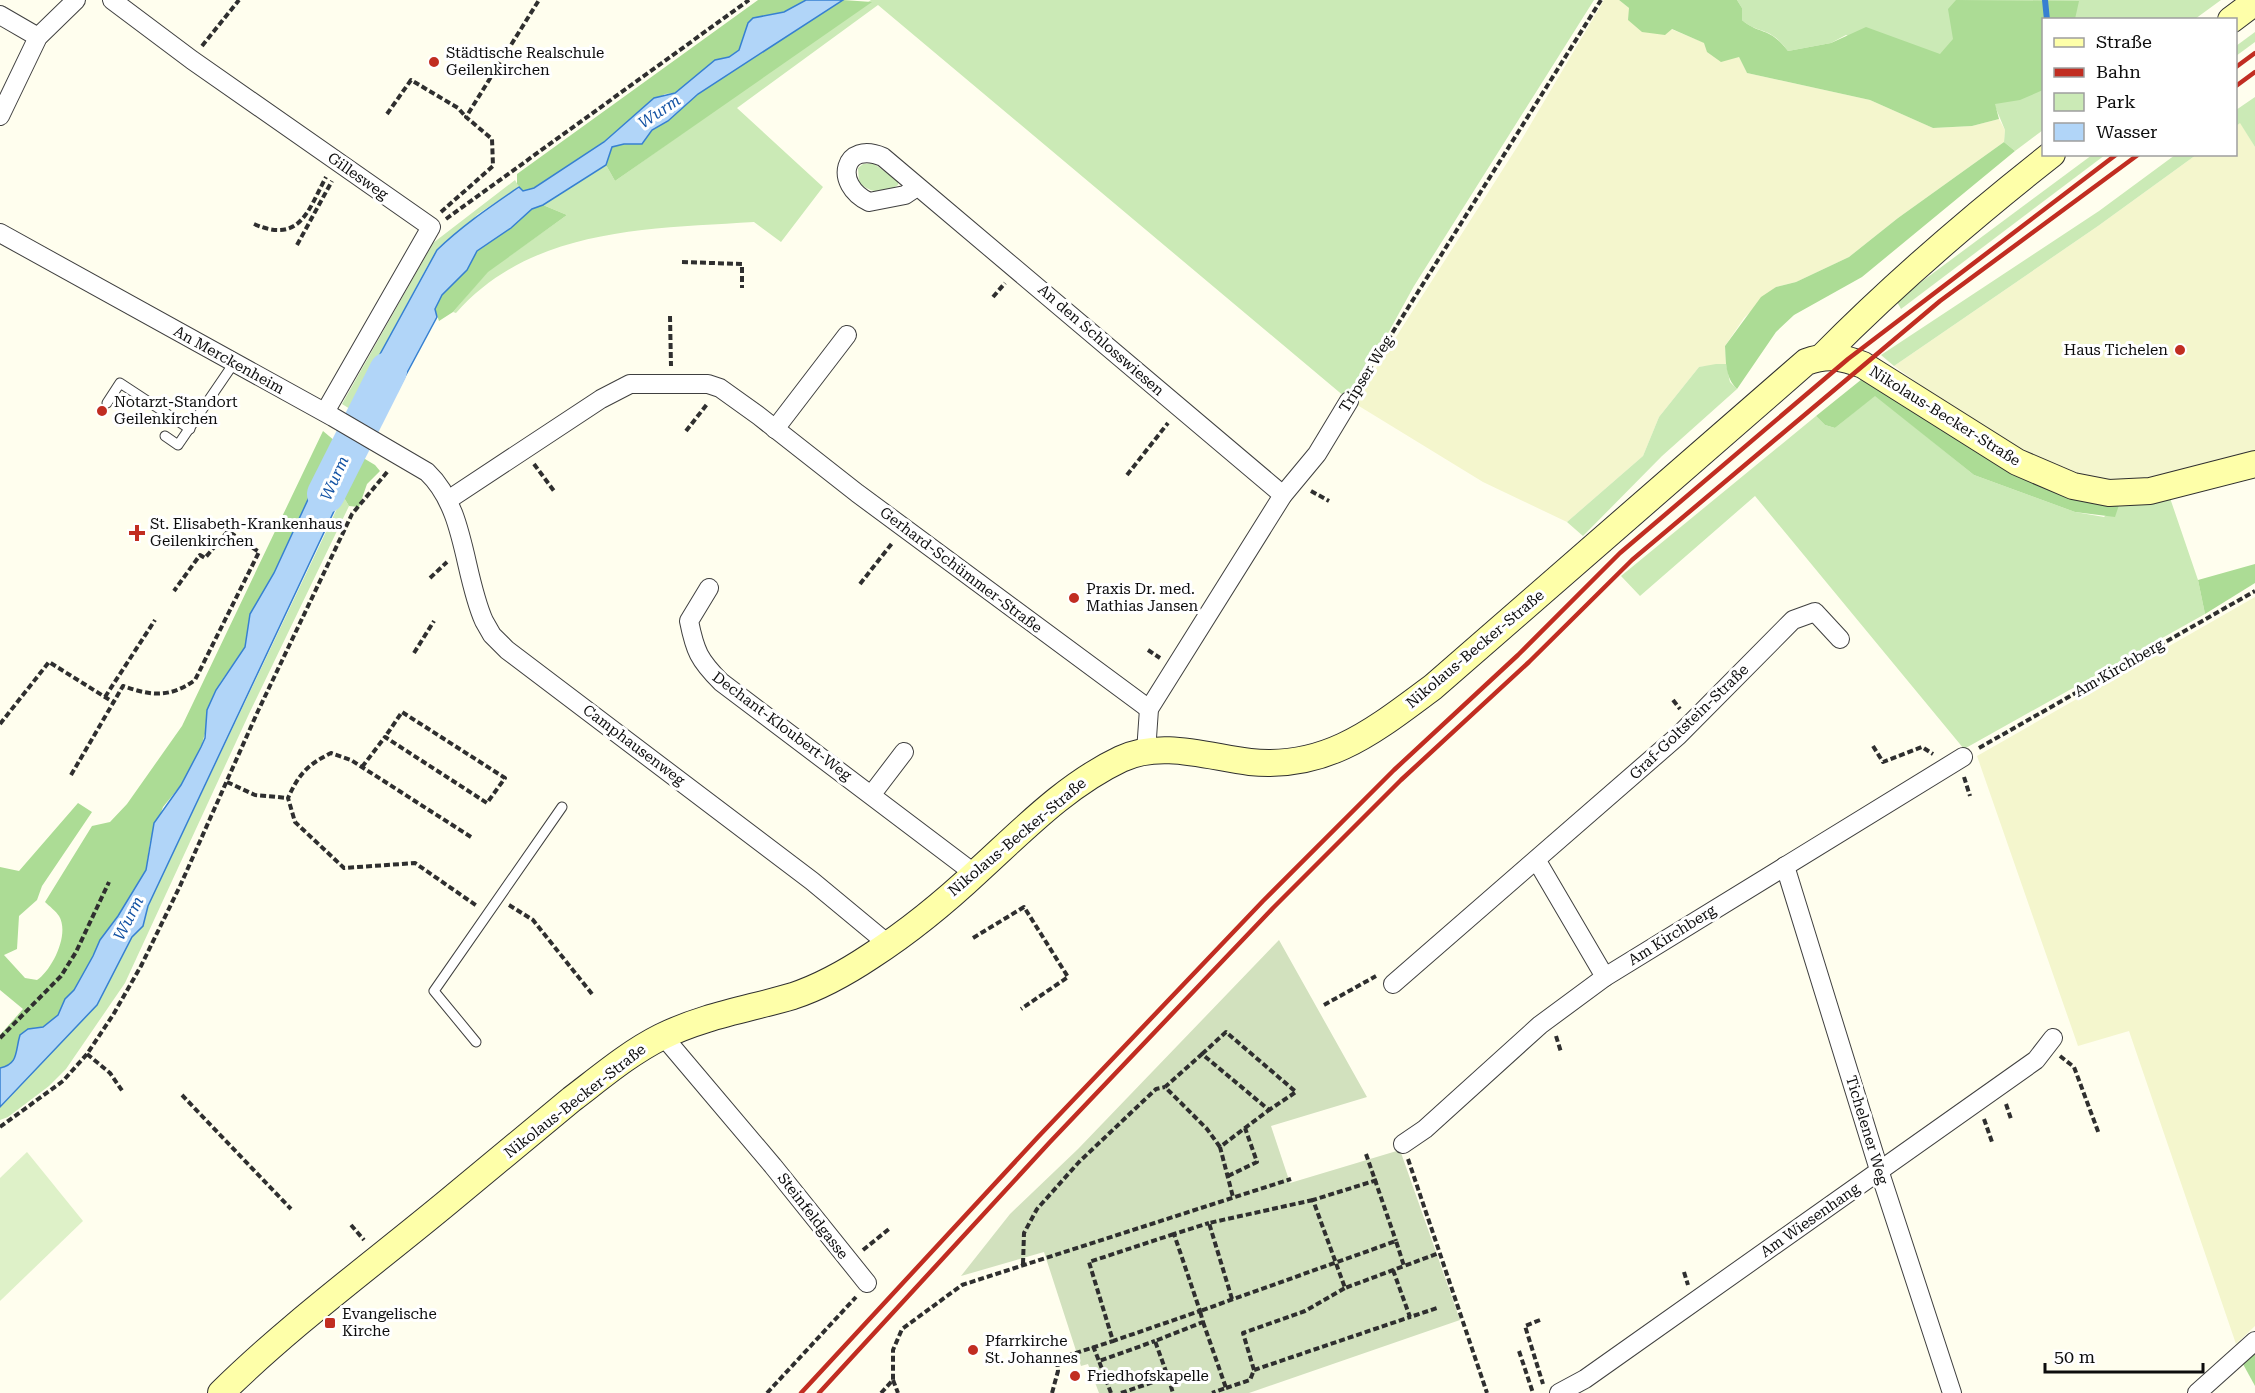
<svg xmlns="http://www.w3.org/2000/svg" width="2255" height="1393" font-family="'Roboto Serif',serif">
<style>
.farmland{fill:#f4f6cd}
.green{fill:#cbeab6}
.forest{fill:#acdc95}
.cemetery{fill:#d2e1be}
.pitch{fill:#def1c8}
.water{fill:#b1d5f8;stroke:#3680d1;stroke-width:1.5}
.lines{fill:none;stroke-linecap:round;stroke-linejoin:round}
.stream{stroke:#3680d1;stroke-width:6}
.river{stroke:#b1d5f8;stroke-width:38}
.service-casing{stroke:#404040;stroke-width:11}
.minor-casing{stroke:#404040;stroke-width:20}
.secondary-casing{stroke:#2f2f2f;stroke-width:28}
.path{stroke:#2f2f2f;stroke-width:4;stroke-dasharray:6 3;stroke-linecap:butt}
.service{stroke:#fff;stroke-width:9}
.minor{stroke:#fff;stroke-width:18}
.secondary{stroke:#feffa9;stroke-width:26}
.rail{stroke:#c12d21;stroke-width:4.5}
.poi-dot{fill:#c12d21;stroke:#fff;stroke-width:2}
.labels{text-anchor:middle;stroke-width:6;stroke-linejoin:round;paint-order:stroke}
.poi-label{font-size:15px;fill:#0d0d0d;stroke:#fff;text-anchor:start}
.street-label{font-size:15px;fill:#0d0d0d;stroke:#fff}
.water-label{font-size:16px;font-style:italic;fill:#1352a3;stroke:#fff}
</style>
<rect width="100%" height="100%" fill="#fffeee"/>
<g class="farmland">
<path d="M 1604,0 L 1619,0 L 1629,8 L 1671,29 L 1739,57 L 1747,73 L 1870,100 L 1933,128 L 1972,126 L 1999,119 L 2005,130 L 2004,142 L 1898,218 L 1849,257 L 1796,282 L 1776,287 L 1744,318 L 1725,346 L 1726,364 L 1699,367 L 1659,417 L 1643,456 L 1567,522 L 1483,482 L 1354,403 L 1519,144 Z"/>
<path d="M 2240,122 L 2255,147 L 2255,455 L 2126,485 L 2074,474 L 2039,460 L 1951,407 L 1894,366 L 2098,226 L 2196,155 L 2236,154 L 2236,126 Z"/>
<path d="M 2255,597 L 2255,1326 L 2236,1344 L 2129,1031 L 2078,1046 L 1977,756 Z"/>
</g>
<g class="green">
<path d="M 871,0 L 1594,0 L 1414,286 L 1365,375 L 1345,397 L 878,5 L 737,108 L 823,187 L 781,242 L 754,222 C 648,229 532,227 456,313 L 453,312 L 487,272 L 567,215 L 543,205 L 606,165 L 615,181 Z"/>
<path d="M 1737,0 L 2221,0 L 2195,19 L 2044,20 L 2043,130 L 2015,151 L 2004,142 L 2005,130 L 1994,104 L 1846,35 L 1831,43 L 1788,51 C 1769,25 1759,35 1742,20 L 1742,8 Z"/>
<path d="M 2255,32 L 2255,42 L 2236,56 L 2236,46 Z"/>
<path d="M 2255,97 L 2255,147 L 2240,123 L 2236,126 L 2236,110 Z"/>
<path d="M 2092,155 L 2105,155 L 1901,309 L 1897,302 L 1905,294 Z"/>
<path d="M 2175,155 L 2196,155 L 2098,226 L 1894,366 L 1881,355 L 2099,211 Z"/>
<path d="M 873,163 L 898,181 L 898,185 C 885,194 870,194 859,182 L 858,168 L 863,164 Z"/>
<path d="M 515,180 L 519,187 L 478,214 L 428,265 L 350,409 L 342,404 L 433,243 Z"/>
<path d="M 1716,364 L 1726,364 L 1730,382 L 1737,389 L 1662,456 L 1583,536 L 1567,522 L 1643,456 L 1659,417 L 1699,367 Z"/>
<path d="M 1875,395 L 1974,475 L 2075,512 L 2104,517 L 2120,502 L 2170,498 L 2198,580 L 2205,614 L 1964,749 L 1755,496 L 1640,596 L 1621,576 L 1816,416 L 1825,425 L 1835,428 Z"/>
<path d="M 343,496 L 349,506 L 248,716 L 125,983 L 66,1069 L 49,1086 L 8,1117 L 0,1120 L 0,1107 L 97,1005 L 132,937 L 143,926 L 148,906 Z"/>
</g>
<g class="forest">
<path d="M 758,0 L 806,0 L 784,12 L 753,18 L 748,23 L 739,50 L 729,57 L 715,60 L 675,93 L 665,94 L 645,106 L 604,142 L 534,188 L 523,191 L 517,184 L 517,174 Z"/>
<path d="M 843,0 L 872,2 L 615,181 L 606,165 L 612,147 L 624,144 L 642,144 L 652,130 L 668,121 L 698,94 Z"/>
<path d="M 1619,0 L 1737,0 L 1742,8 L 1742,20 C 1759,35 1769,26 1788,51 L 1831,43 L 1866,27 L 1940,54 L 1953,39 L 1948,9 L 1956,0 L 2079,1 L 2075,19 L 2044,20 L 2043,90 L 2020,100 L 1995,104 L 1999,119 L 1972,126 L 1933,128 L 1870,100 L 1747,73 L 1739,57 L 1721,62 L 1707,52 L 1704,43 L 1672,29 L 1665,35 L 1642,32 L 1628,20 L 1629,8 Z"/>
<path d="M 2004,142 L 2015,151 L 1862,277 L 1794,315 L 1776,332 L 1737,389 C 1725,377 1726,362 1725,346 L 1761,297 L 1776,287 L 1796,282 L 1849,257 L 1898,218 Z"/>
<path d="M 543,205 L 567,215 L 488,272 L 453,312 L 439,321 L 435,309 L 442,295 L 467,270 L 477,251 L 511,228 L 532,209 Z"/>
<path d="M 1862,379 L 2015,475 L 2047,487 L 2120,502 L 2115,517 L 2075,512 L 1974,475 L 1875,396 L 1835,428 L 1825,425 L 1816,416 Z"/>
<path d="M 323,431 L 335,441 L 274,573 L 250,614 L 245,647 L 220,683 L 201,747 L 181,785 L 163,807 L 150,842 L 146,870 L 118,916 L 100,940 L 93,956 L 74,990 L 65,999 L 58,1015 L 43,1027 L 33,1028 C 24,1043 18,1065 0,1068 L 0,1035 L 23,1009 L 0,990 L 0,867 L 19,871 L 78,803 L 92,812 L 42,886 L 37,900 L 19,916 L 17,949 L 4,955 L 25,978 L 37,980 C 52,970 70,934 59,916 C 56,911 49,906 45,902 L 92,826 L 110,822 L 127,804 L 182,726 Z"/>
<path d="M 360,456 L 375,465 L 380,471 L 367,484 L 359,507 L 349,506 L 343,496 Z"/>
<path d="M 2255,564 L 2255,583 L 2205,614 L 2198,580 Z"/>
<path d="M 2255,1353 L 2255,1386 L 2243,1364 Z"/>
</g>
<path class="cemetery" d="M 1279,940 L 1367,1097 L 1271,1126 L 1290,1183 L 1400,1150 L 1460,1320 L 1249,1393 L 1099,1393 L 1088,1364 L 1081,1366 L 1044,1252 L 961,1276 L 1010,1214 L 1078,1149 Z"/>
<path class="pitch" d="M 27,1152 L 83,1221 L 0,1301 L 0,1178 Z"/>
<g class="water">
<path d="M 806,0 L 843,0 L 698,94 L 668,121 L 652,130 L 642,144 L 624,144 L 612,147 L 606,165 L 543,205 L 532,209 L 511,228 L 477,251 L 467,270 L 442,295 L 435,309 L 437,317 L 378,427 L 350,409 L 437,250 C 463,225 490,207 519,187 L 523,191 L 534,188 L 604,142 L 654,98 L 675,93 L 715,60 L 729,57 L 739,50 L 748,23 L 753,18 L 784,12 Z"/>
<path d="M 335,441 L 360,456 L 148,906 L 143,926 L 132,937 L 97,1005 L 0,1107 L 0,1068 C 19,1064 15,1051 20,1035 L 28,1029 L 43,1027 L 58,1015 L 65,999 L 74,990 L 93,956 L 100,940 L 118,916 L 146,870 L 154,823 L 181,785 L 201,747 L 205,738 L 207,710 L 216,690 L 245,647 L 250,614 L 274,573 Z"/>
</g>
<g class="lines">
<path class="stream" d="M 2045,0 L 2047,20"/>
<path class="river" d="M 326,494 L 388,371"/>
<defs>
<g id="service">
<path d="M 107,403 L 120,383 L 190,429"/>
<path d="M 165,436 L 178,445 L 234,363"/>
<path d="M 476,1042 L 434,991 L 562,807"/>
</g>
<g id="minor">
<path d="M 112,0 L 192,60 L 431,227 L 325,412"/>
<path d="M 0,15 L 38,37"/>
<path d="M 0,116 L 38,37 L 76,0"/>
<path d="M 917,187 L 905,195 L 869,202 C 832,184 844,140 883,157 L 1283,495"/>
<path d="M 0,233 L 333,417 L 427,472 C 466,509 463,574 484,621 L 492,635 L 507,650 L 812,881 L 888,944"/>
<path d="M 775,429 L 847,335"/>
<path d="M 448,500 L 601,399 L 630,384 L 708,384 L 720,388 L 759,416 L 857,493 L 1149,709"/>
<path d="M 709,588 L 689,621 C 695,651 699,660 721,682 L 975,874"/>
<path d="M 1146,752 L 1149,709 L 1283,495 L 1317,454 L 1349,401"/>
<path d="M 872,794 L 904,752"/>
<path d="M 1537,861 L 1605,977"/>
<path d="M 1785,866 L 1880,1173 L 1952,1393"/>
<path d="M 1393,984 L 1678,736 L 1793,620 L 1815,612 L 1840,639"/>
<path d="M 663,1036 L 773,1166 L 867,1283"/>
<path d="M 1403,1144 L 1425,1129 L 1540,1025 L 1605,977 L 1963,757"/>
<path d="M 1559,1393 L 1585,1379 L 2036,1060 L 2053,1038"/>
<path d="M 2197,1393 L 2255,1341"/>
</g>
<g id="secondary">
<path d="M 2231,20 L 2255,2"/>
<path d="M 1823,356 C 1894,284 1972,217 2052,154"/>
<path d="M 221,1393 C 291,1324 373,1264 449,1201 C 490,1167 531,1133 572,1099 C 601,1077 629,1053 661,1037 C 703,1016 749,1009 793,996 C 820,987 847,972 871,956 C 908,932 946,901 979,870 C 1023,830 1066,785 1121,759 C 1161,740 1209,757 1250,762 C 1327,770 1375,730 1433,687 L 1806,362 C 1828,354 1842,357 1863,365 L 2017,462 L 2073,486 L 2109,493 L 2150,491 L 2255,464"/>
</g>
</defs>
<use href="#service" class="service-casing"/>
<use href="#minor" class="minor-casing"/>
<use href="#secondary" class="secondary-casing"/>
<g class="path">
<path d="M 202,46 L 239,0"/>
<path d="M 387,114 L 411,80 L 458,108 L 466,117"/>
<path d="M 441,212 L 493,166 L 492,139 L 466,117 L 539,0"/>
<path d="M 446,219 L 749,0"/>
<path d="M 254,224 C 300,244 308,211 326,177"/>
<path d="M 297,245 L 332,181"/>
<path d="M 682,262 L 742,264 L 742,288"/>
<path d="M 993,297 L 1005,283"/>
<path d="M 670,316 L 671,366"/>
<path d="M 1359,386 L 1601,0"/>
<path d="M 686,431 L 708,403"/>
<path d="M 534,464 L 554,491"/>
<path d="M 1127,475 L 1168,423"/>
<path d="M 1311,491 L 1329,501"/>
<path d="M 430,578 L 447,562"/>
<path d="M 860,584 L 893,542"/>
<path d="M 1148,650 L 1160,658"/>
<path d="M 414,653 L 434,621"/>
<path d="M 105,697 L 155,620"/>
<path d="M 1673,700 L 1680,709"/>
<path d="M 0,724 L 49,662 L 113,702"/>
<path d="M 1873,746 L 1883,762 L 1922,747 L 1933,754"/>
<path d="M 1979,748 L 2255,591"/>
<path d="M 362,767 L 385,737 L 487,803 L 505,778 L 402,712 L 385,737"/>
<path d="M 71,775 L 123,686 C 151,696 170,698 195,680 L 259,552 L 228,531 L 205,558 L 200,555 L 174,591"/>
<path d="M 1964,777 L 1970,796"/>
<path d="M 227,782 L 255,795 L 288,798"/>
<path d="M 471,837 L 351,760 L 331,753 C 307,765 299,774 288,798 L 295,822 L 344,868 L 415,863 L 477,906"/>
<path d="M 509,905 L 533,920 L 592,994"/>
<path d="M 973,938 L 1024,907 L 1068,977 L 1021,1009"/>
<path d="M 1324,1005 L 1376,976"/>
<path d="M 1556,1036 L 1561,1052"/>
<path d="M 0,1038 L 61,976 L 76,952 L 109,882"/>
<path d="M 87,1054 L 110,1073 L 123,1092"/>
<path d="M 1202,1054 L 1226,1032 L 1296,1092 L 1269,1110"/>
<path d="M 2060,1056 L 2074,1067 L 2099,1134"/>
<path d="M 182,1095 L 291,1209"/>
<path d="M 2006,1104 L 2011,1119"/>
<path d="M 1984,1119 L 1992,1142"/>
<path d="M 0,1127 L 63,1081 L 87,1054 L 113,1015 L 141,966 L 180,886 L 258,711 L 352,514 L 388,471"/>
<path d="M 1220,1147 L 1207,1129 L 1165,1087 L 1202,1054 L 1269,1110 L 1245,1128"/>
<path d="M 1366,1154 L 1396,1241"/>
<path d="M 1408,1159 L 1487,1393"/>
<path d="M 1228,1176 L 1257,1162 L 1245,1128 L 1220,1147 L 1233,1197"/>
<path d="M 1377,1180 L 1313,1200 L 1345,1288 L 1404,1266"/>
<path d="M 351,1225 L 364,1240"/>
<path d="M 1174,1234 L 1089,1262 L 1113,1341 L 1200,1311 L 1174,1234 L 1209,1223"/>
<path d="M 863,1250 L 889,1229"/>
<path d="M 1023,1264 L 1024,1233 L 1037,1209 L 1079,1162 L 1156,1089 L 1165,1087"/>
<path d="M 1393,1270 L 1410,1317 L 1437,1308"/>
<path d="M 1684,1272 L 1688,1285"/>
<path d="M 1232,1299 L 1209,1223 L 1313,1200"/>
<path d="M 1540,1320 L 1525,1326 L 1543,1384"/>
<path d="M 1203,1322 L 1226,1388 L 1212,1393"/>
<path d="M 1093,1346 L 1099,1361"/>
<path d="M 1519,1351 L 1533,1393"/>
<path d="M 1254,1370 L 1243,1333 L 1305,1311 L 1345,1288"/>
<path d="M 1168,1377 L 1173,1393"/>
<path d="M 893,1380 L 898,1393"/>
<path d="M 1226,1388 L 1250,1380 L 1254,1370 L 1410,1317"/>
<path d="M 767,1393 L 856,1297"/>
<path d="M 881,1393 L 893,1380 L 893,1350 L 902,1329 L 962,1285 L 1291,1179"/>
<path d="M 1052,1393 L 1058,1371 L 1057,1359 L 1113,1341"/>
<path d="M 1111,1393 L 1099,1361 L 1155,1341"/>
<path d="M 1121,1393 L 1168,1377 L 1155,1341 L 1203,1322 L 1200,1311 L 1396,1241 L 1404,1266 L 1439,1253"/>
</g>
<use href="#service" class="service"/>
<use href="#minor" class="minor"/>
<use href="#secondary" class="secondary"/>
<g class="rail">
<path d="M 2236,67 L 2255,53"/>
<path d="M 2236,86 L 2255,72"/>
<path d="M 801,1393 L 1038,1137 L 1263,901 L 1394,770 L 1518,655 L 1620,553 L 1848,359 L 2117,154"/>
<path d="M 819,1393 L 1050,1142 L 1273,908 L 1401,780 L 1529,662 L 1632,560 L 1940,301 L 2139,154"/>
</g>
</g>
<g class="poi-dot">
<circle cx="434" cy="62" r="6"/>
<circle cx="2180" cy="350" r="6"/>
<circle cx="102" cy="411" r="6"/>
<path d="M134 524h6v6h6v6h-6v6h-6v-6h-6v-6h6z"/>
<circle cx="1074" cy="598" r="6"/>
<rect x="324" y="1317" width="12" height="12" rx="3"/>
<circle cx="973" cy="1350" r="6"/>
<circle cx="1075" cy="1376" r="6"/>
</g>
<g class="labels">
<g class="poi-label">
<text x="446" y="58">Städtische Realschule<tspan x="446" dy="17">Geilenkirchen</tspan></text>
<text x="2168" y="355" text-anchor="end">Haus Tichelen</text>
<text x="114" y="407">Notarzt-Standort<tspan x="114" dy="17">Geilenkirchen</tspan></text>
<text x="150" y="529">St. Elisabeth-Krankenhaus<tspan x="150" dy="17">Geilenkirchen</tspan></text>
<text x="1086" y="594">Praxis Dr. med.<tspan x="1086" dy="17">Mathias Jansen</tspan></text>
<text x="342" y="1319">Evangelische<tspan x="342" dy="17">Kirche</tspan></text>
<text x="985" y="1346">Pfarrkirche<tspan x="985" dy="17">St. Johannes</tspan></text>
<text x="1087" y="1381">Friedhofskapelle</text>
</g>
<g class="street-label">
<text transform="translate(358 176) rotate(35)" y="5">Gillesweg</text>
<text transform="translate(1101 340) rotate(41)" y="5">An den Schlosswiesen</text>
<text transform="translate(229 360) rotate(29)" y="5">An Merckenheim</text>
<text transform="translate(1366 374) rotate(-58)" y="5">Tripser Weg</text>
<text transform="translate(1945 416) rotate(32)" y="5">Nikolaus-Becker-Straße</text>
<text transform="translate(961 570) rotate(37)" y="5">Gerhard-Schümmer-Straße</text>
<text transform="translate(1475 649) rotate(-40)" y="5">Nikolaus-Becker-Straße</text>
<text transform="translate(2119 668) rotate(-30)" y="5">Am Kirchberg</text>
<text transform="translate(1689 722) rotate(-44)" y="5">Graf-Goltstein-Straße</text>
<text transform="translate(782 726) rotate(37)" y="5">Dechant-Kloubert-Weg</text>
<text transform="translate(634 745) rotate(37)" y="5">Camphausenweg</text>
<text transform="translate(1017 837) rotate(-40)" y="5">Nikolaus-Becker-Straße</text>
<text transform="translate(1672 935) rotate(-32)" y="5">Am Kirchberg</text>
<text transform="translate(575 1101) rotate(-38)" y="5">Nikolaus-Becker-Straße</text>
<text transform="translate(1867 1130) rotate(73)" y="5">Tichelener Weg</text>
<text transform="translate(813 1216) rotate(52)" y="5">Steinfeldgasse</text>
<text transform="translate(1810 1220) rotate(-35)" y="5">Am Wiesenhang</text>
</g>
<g class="water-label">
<text transform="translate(659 111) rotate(-34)" y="6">Wurm</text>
<text transform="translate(334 478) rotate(-66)" y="6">Wurm</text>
<text transform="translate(128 918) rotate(-63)" y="6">Wurm</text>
</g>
</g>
<rect x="2042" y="18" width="195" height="138" fill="#ffffff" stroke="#9e9e9e" stroke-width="1.5"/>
<rect x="2054" y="38" width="30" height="9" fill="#feffa9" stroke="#9e9e9e" stroke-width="1.5"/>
<text x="2096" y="48" font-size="18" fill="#0d0d0d">Straße</text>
<rect x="2054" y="68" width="30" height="9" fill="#c12d21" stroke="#9e9e9e" stroke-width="1.5"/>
<text x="2096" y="78" font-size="18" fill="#0d0d0d">Bahn</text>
<rect x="2054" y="93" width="30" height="18" fill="#cbeab6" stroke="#9e9e9e" stroke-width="1.5"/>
<text x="2096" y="108" font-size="18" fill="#0d0d0d">Park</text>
<rect x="2054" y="123" width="30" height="18" fill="#b1d5f8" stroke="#9e9e9e" stroke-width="1.5"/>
<text x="2096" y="138" font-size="18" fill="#0d0d0d">Wasser</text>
<path d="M2045 1363v9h158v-9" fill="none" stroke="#0d0d0d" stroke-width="3"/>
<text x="2054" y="1363" font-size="18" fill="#0d0d0d" stroke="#ffffff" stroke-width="4.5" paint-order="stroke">50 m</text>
</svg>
